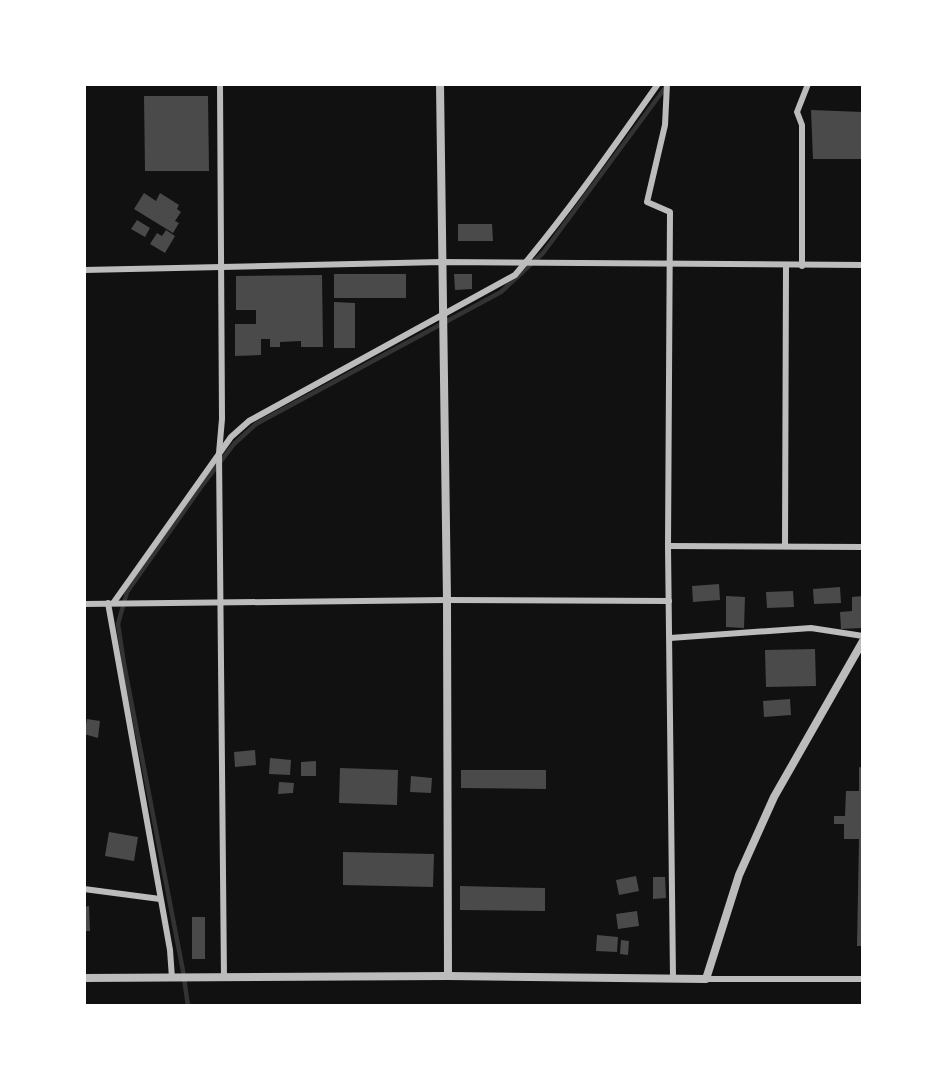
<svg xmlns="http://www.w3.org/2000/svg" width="947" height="1090" font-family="Rubik,sans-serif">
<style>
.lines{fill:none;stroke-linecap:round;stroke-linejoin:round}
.stream{stroke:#333;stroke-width:4.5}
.building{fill:#4a4a4a}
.minor{stroke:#bcbcbc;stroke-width:6}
.tertiary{stroke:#bcbcbc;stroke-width:8}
</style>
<rect width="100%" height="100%" fill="#111"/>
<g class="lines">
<path class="stream" d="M 188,1006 L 183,971 L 124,664 L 118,624 L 127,592 L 201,487 L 234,444 L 256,424 L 501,292 L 543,253 L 665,88"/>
</g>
<g class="building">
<path d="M 144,96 L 208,96 L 209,171 L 145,171 Z"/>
<path d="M 811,110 L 863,112 L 863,159 L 813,159 Z"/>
<path d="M 144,193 L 156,201 L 160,193 L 179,205 L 177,209 L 181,212 L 175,221 L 179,223 L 173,233 L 134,209 Z"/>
<path d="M 137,220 L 150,228 L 145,237 L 131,229 Z"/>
<path d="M 458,224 L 492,224 L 493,241 L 458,241 Z"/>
<path d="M 166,230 L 175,236 L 165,253 L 150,244 L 157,233 L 162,236 Z"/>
<rect x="334" y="274" width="72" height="24"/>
<path d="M 454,274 L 472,274 L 472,289 L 455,290 Z"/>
<path d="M 322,275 L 323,347 L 301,347 L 301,341 L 280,342 L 280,347 L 270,347 L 270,339 L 261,339 L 261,355 L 235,356 L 235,324 L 256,324 L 256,310 L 236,310 L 236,276 Z"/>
<path d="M 334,302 L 355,303 L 355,348 L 334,348 Z"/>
<path d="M 719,584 L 720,600 L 693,602 L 692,586 Z"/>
<path d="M 840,587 L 841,603 L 814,604 L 813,589 Z"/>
<path d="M 793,591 L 794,607 L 767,608 L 766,592 Z"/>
<path d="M 726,596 L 745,597 L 744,628 L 726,627 Z"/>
<path d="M 863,596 L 863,628 L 841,629 L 840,612 L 852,611 L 852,597 Z"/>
<path d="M 815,649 L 816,686 L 766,687 L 765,650 Z"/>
<path d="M 790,699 L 791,715 L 764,717 L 763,701 Z"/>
<path d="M 87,719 L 100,721 L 98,738 L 84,734 Z"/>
<path d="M 255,750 L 256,765 L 235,767 L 234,752 Z"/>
<path d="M 270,758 L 291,760 L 290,775 L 269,774 Z"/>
<path d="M 316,761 L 316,776 L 301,776 L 301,762 Z"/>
<path d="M 859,767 L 863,768 L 863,946 L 857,946 L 859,839 L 844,839 L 844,824 L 834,824 L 834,816 L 845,816 L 846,791 L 859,791 Z"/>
<path d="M 340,768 L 398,770 L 397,805 L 339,803 Z"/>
<path d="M 461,770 L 546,770 L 546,789 L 461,788 Z"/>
<path d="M 411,776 L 432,778 L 431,793 L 410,792 Z"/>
<path d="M 279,782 L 294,783 L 293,793 L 278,794 Z"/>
<path d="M 109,832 L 138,837 L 134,861 L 105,856 Z"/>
<path d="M 343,852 L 434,854 L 433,887 L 343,885 Z"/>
<path d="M 636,876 L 639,891 L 619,895 L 616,880 Z"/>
<path d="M 653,877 L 665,877 L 666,898 L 653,899 Z"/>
<path d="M 460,886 L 545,888 L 545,911 L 460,910 Z"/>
<path d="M 89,906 L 90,931 L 84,931 L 84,907 Z"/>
<path d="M 637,911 L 639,926 L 618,929 L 616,914 Z"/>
<rect x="192" y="917" width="13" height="42"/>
<path d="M 597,935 L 618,937 L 617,952 L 596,951 Z"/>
<path d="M 621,940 L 629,941 L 628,955 L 620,954 Z"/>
</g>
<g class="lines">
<g class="minor">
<path d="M 220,84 L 222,419 L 219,453 L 224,978"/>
<path d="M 667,84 L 665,125 L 647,202 L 670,212 L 668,546 L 673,977"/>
<path d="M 802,266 L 802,125 L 797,112 L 808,84"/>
<path d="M 84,270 L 441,262 L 863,265"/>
<path d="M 668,546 L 863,547"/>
<path d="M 785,546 L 786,265"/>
<path d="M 114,602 L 231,437 L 249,421 L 515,275 C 567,214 612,149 658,84"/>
<path d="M 108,603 L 170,950 L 172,978"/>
<path d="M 84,604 L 447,600 L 669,601"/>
<path d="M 670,638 L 811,628 L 863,636"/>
<path d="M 84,889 L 160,899"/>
<path d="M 706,979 L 863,979"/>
</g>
<g class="tertiary">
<path d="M 440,84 L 447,600 L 448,976"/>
<path d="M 84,978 L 448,976 L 706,979 L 739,875 L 774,797 L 863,641"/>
</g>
</g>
<rect width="947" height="1090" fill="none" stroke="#ffffff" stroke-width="172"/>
</svg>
